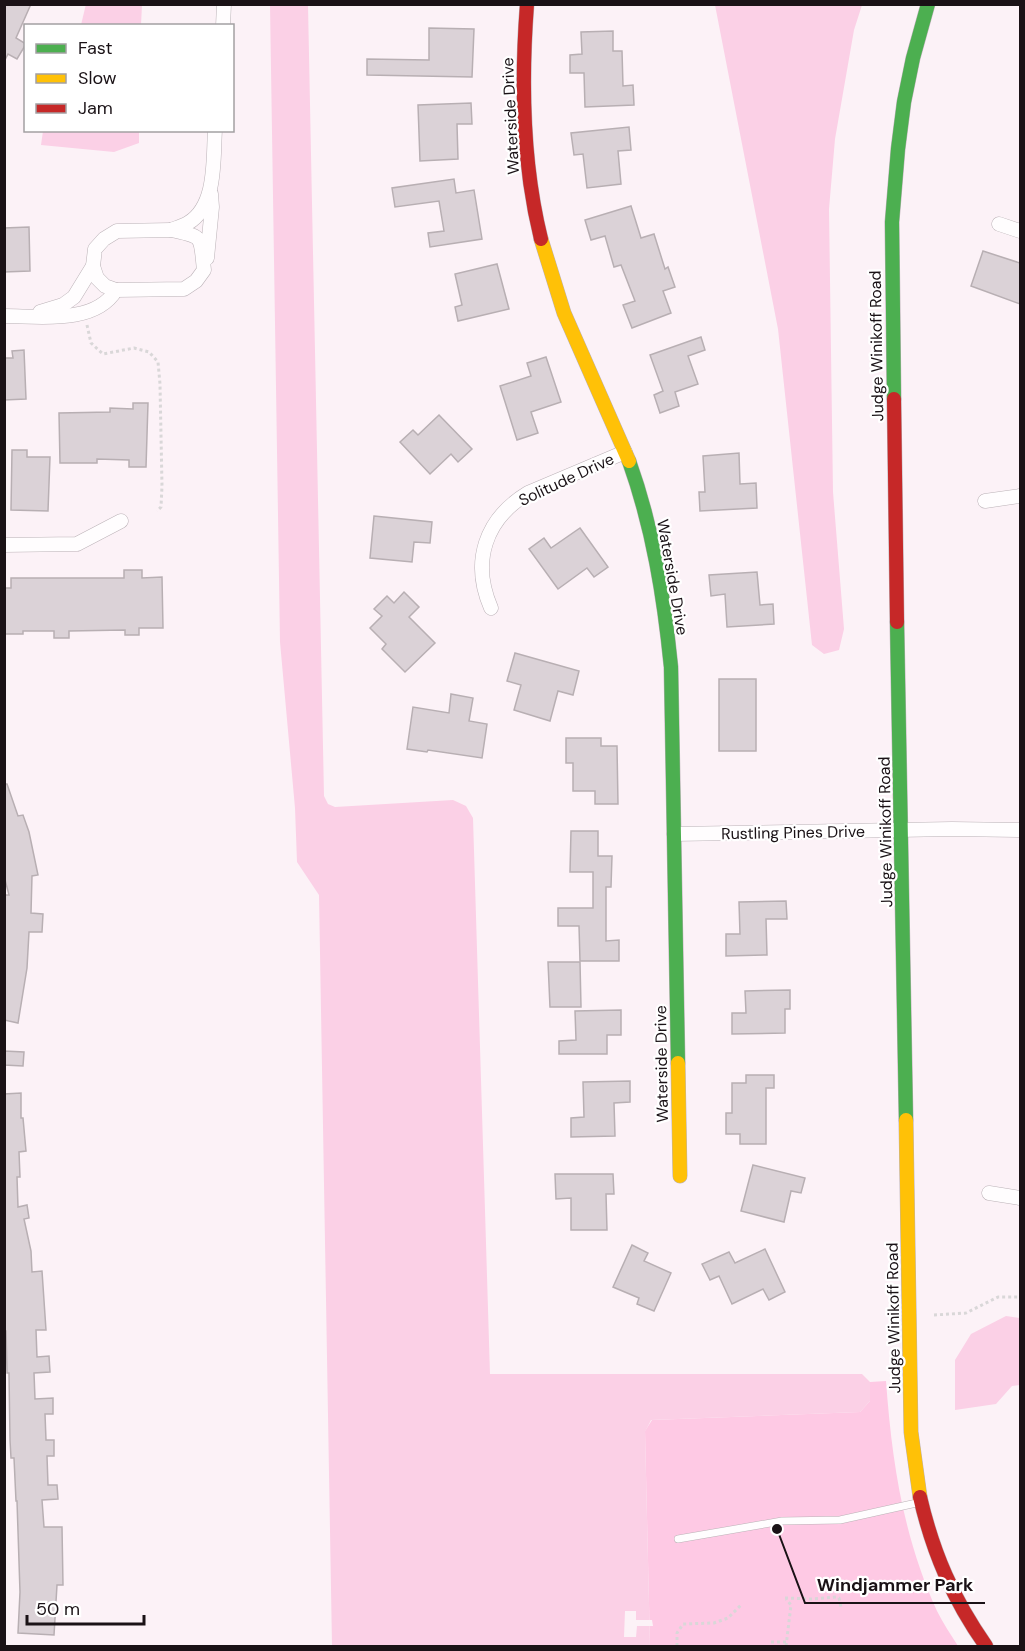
<svg xmlns="http://www.w3.org/2000/svg" width="1025" height="1651" font-family="'DM Sans',sans-serif">
<style>
.green{fill:#fec9e4}
.water{fill:#fbd0e6}
.pier{fill:#fcf2f7}
.building{fill:#dbd2d7;stroke:#b8afb3;stroke-width:1.5}
.lines{fill:none;stroke-linecap:round;stroke-linejoin:round}
.lane-casing{stroke:#bbb2b7;stroke-width:8}
.street-casing{stroke:#bbb2b7;stroke-width:15}
.fast-casing{stroke:#bbb2b7;stroke-width:15}
.slow-casing{stroke:#bbb2b7;stroke-width:15}
.jam-casing{stroke:#bbb2b7;stroke-width:15}
.path{stroke:#d9d7d8;stroke-width:3;stroke-dasharray:3 3;stroke-linecap:butt}
.lane{stroke:#fffdfe;stroke-width:7}
.street{stroke:#fffdfe;stroke-width:14}
.fast{stroke:#4caf50;stroke-width:14}
.slow{stroke:#ffc107;stroke-width:14}
.jam{stroke:#c62828;stroke-width:14}
.labels{text-anchor:middle;stroke-width:4.5;stroke-linejoin:round;paint-order:stroke}
.street-label{font-size:16px;fill:#1a1216;stroke:#fff}
.leader{fill:none;stroke:#1a1216;stroke-width:2}
.callout-dot{fill:#1a1216;stroke:#fff;stroke-width:2}
.callout-label{font-size:18px;text-anchor:middle;font-weight:bold;fill:#1a1216;stroke:#fff;stroke-width:4.5;stroke-linejoin:round;paint-order:stroke}
</style>
<rect width="100%" height="100%" fill="#fcf2f7"/>
<path class="green" d="M 886,1381 C 892,1462 903,1536 937,1611 C 943,1623 951,1635 958,1646 L 650,1646 L 645,1431 L 652,1420 L 860,1412 L 870,1401 L 870,1382 Z"/>
<g class="water">
<path d="M 86,4 L 142,5 L 141,25 L 81,25 Z"/>
<path d="M 270,5 L 308,5 L 324,796 L 328,804 L 335,807 L 453,800 L 466,806 L 473,818 L 490,1374 L 862,1374 L 870,1382 L 870,1401 L 860,1412 L 651,1420 L 645,1432 L 650,1646 L 332,1646 L 319,895 L 297,862 L 295,808 L 280,642 Z"/>
<path d="M 715,5 L 862,5 L 854,30 L 835,139 L 829,209 L 833,492 L 844,629 L 839,650 L 824,654 L 812,645 L 778,329 Z"/>
<path d="M 43,131 L 139,131 L 139,143 L 114,152 L 41,145 Z"/>
<path d="M 1006,1316 L 1020,1318 L 1020,1385 L 1012,1386 L 996,1404 L 955,1410 L 955,1360 L 971,1334 Z"/>
</g>
<path class="pier" d="M 625,1611 L 636,1611 L 636,1620 L 652,1620 L 653,1626 L 637,1626 L 636,1637 L 624,1637 Z"/>
<g class="building">
<path d="M 4,4 L 31,4 L 16,38 L 26,44 L 17,59 L 8,54 L 4,62 Z"/>
<path d="M 429,28 L 474,29 L 472,77 L 367,75 L 367,59 L 429,60 Z"/>
<path d="M 613,31 L 613,51 L 622,51 L 623,86 L 633,85 L 634,105 L 585,107 L 584,73 L 570,73 L 570,55 L 582,54 L 581,32 Z"/>
<path d="M 471,103 L 472,124 L 457,124 L 458,159 L 420,161 L 418,105 Z"/>
<path d="M 629,127 L 631,150 L 618,151 L 621,184 L 587,188 L 583,154 L 574,155 L 571,133 Z"/>
<path d="M 454,179 L 456,193 L 474,190 L 482,239 L 430,247 L 428,233 L 444,231 L 439,201 L 395,207 L 392,188 Z"/>
<path d="M 631,206 L 641,238 L 654,234 L 665,269 L 668,267 L 675,287 L 663,291 L 671,313 L 632,328 L 623,305 L 635,301 L 621,265 L 614,267 L 605,236 L 591,240 L 585,220 Z"/>
<path d="M 29,227 L 30,271 L 4,272 L 4,228 Z"/>
<path d="M 983,251 L 1020,263 L 1020,304 L 971,286 Z"/>
<path d="M 497,264 L 509,309 L 458,321 L 455,307 L 462,305 L 455,274 Z"/>
<path d="M 701,337 L 705,350 L 688,356 L 698,384 L 675,392 L 679,406 L 660,413 L 654,395 L 663,391 L 650,355 Z"/>
<path d="M 24,350 L 26,399 L 4,400 L 4,358 L 13,358 L 12,351 Z"/>
<path d="M 546,357 L 561,402 L 531,412 L 538,433 L 517,440 L 500,386 L 531,376 L 527,363 Z"/>
<path d="M 133,403 L 148,403 L 146,467 L 129,467 L 129,460 L 97,459 L 97,463 L 60,463 L 59,413 L 110,412 L 110,408 L 133,409 Z"/>
<path d="M 439,415 L 472,449 L 458,462 L 451,454 L 430,474 L 400,442 L 413,430 L 418,435 Z"/>
<path d="M 12,450 L 27,450 L 27,457 L 50,457 L 48,511 L 11,510 Z"/>
<path d="M 739,453 L 740,484 L 756,483 L 757,508 L 700,511 L 699,492 L 705,492 L 703,456 Z"/>
<path d="M 374,516 L 432,522 L 430,543 L 414,542 L 412,562 L 370,558 Z"/>
<path d="M 580,528 L 608,567 L 594,577 L 587,568 L 558,589 L 529,549 L 544,538 L 551,548 Z"/>
<path d="M 124,570 L 142,570 L 142,578 L 162,577 L 163,628 L 139,628 L 139,635 L 125,635 L 125,630 L 69,631 L 69,638 L 54,638 L 54,631 L 23,631 L 23,634 L 4,634 L 4,588 L 11,588 L 11,578 L 124,578 Z"/>
<path d="M 757,572 L 760,605 L 773,604 L 774,624 L 727,627 L 725,594 L 711,596 L 709,575 Z"/>
<path d="M 404,592 L 419,607 L 409,617 L 435,643 L 405,672 L 382,649 L 386,644 L 370,628 L 382,616 L 374,609 L 387,596 L 394,603 Z"/>
<path d="M 515,653 L 579,671 L 573,695 L 558,691 L 550,721 L 514,710 L 521,685 L 507,681 Z"/>
<rect x="719" y="679" width="37" height="72"/>
<path d="M 451,694 L 473,698 L 469,721 L 487,724 L 482,758 L 428,750 L 427,752 L 407,749 L 413,707 L 449,713 Z"/>
<path d="M 566,738 L 601,738 L 601,746 L 617,746 L 618,804 L 595,804 L 595,791 L 573,791 L 573,763 L 566,763 Z"/>
<path d="M 4,784 L 7,784 L 18,816 L 23,815 L 29,832 L 38,875 L 32,876 L 31,913 L 43,914 L 42,932 L 29,932 L 27,968 L 18,1023 L 4,1020 L 4,895 L 9,895 L 4,876 Z"/>
<path d="M 571,831 L 598,831 L 598,856 L 612,856 L 611,887 L 606,887 L 606,941 L 619,940 L 619,961 L 580,961 L 579,926 L 558,926 L 558,908 L 593,908 L 593,872 L 570,872 Z"/>
<path d="M 786,901 L 787,919 L 766,919 L 767,955 L 726,956 L 726,934 L 740,934 L 739,902 Z"/>
<path d="M 548,962 L 580,962 L 581,1007 L 550,1007 Z"/>
<path d="M 790,990 L 790,1009 L 785,1009 L 785,1033 L 732,1034 L 732,1013 L 746,1013 L 745,991 Z"/>
<path d="M 621,1010 L 621,1035 L 607,1035 L 607,1054 L 559,1054 L 559,1041 L 576,1040 L 575,1011 Z"/>
<path d="M 4,1051 L 24,1052 L 23,1066 L 4,1065 Z"/>
<path d="M 746,1075 L 774,1075 L 774,1088 L 766,1088 L 766,1144 L 740,1144 L 740,1134 L 726,1134 L 726,1113 L 732,1113 L 732,1083 L 746,1083 Z"/>
<path d="M 630,1081 L 630,1102 L 614,1103 L 615,1136 L 571,1137 L 571,1118 L 584,1117 L 583,1082 Z"/>
<path d="M 21,1093 L 21,1118 L 23,1118 L 26,1151 L 19,1152 L 20,1177 L 17,1177 L 18,1207 L 27,1205 L 29,1218 L 24,1219 L 31,1251 L 32,1272 L 42,1271 L 46,1330 L 36,1330 L 37,1357 L 49,1356 L 50,1372 L 34,1373 L 35,1399 L 53,1398 L 53,1414 L 45,1414 L 46,1440 L 54,1440 L 54,1456 L 47,1456 L 48,1485 L 57,1485 L 58,1499 L 42,1500 L 44,1527 L 62,1527 L 63,1585 L 57,1585 L 54,1635 L 18,1633 L 20,1592 L 17,1501 L 16,1501 L 14,1458 L 11,1458 L 10,1440 L 9,1373 L 7,1373 L 6,1331 L 4,1331 L 4,1094 Z"/>
<path d="M 753,1165 L 805,1178 L 801,1193 L 791,1191 L 784,1222 L 741,1211 Z"/>
<path d="M 555,1174 L 613,1174 L 614,1194 L 606,1194 L 607,1230 L 571,1230 L 571,1198 L 556,1199 Z"/>
<path d="M 632,1245 L 648,1253 L 644,1261 L 671,1273 L 654,1311 L 637,1304 L 639,1298 L 613,1287 Z"/>
<path d="M 765,1249 L 785,1292 L 769,1300 L 763,1289 L 732,1304 L 719,1276 L 710,1280 L 702,1264 L 729,1252 L 735,1263 Z"/>
</g>
<g class="lines">
<defs>
<path id="lane" d="M 678,1539 L 782,1521 L 840,1520 L 921,1502"/>
<g id="street">
<path d="M 223,26 L 224,4"/>
<path d="M 999,224 L 1020,231"/>
<path d="M 171,230 C 205,237 200,236 204,270 L 196,281 L 184,289 L 116,290 L 105,286 L 97,278 L 93,266 L 95,249 L 104,239 L 117,231 Z"/>
<path d="M 171,230 C 176,228 183,226 188,223 C 217,206 213,159 215,130"/>
<path d="M 207,258 L 212,207 L 211,194"/>
<path d="M 40,312 L 63,305 L 74,297 L 93,266"/>
<path d="M 4,316 C 39,316 95,325 116,290"/>
<path d="M 985,501 L 1020,496"/>
<path d="M 4,545 L 77,544 L 121,521"/>
<path d="M 491,608 C 471,562 485,519 528,493 L 625,452"/>
<path d="M 674,834 L 952,829 L 1020,830"/>
<path d="M 989,1193 L 1020,1198"/>
</g>
<g id="fast">
<path d="M 894,399 L 892,222 L 898,149 L 904,102 L 913,58 L 928,4"/>
<path d="M 629,461 C 653,528 664,597 671,667 L 678,1063"/>
<path d="M 897,622 L 906,1120"/>
</g>
<g id="slow">
<path d="M 541,239 L 564,313 L 629,461"/>
<path d="M 678,1063 L 680,1176"/>
<path d="M 906,1120 L 911,1432 L 920,1497"/>
</g>
<g id="jam">
<path d="M 527,4 C 521,83 522,162 541,239"/>
<path d="M 894,399 L 897,622"/>
<path d="M 920,1497 C 933,1553 953,1599 986,1646"/>
</g>
</defs>
<use href="#lane" class="lane-casing"/>
<use href="#street" class="street-casing"/>
<use href="#fast" class="fast-casing"/>
<use href="#slow" class="slow-casing"/>
<use href="#jam" class="jam-casing"/>
<g class="path">
<path d="M 87,325 L 91,343 L 103,354 L 134,348 L 149,352 L 158,362 L 160,384 L 162,486 L 161,507 L 157,511"/>
<path d="M 934,1315 L 966,1313 L 998,1297 L 1020,1297"/>
<path d="M 785,1598 L 811,1599 L 837,1597 L 839,1598 L 841,1607"/>
<path d="M 771,1642 L 786,1642"/>
<path d="M 677,1646 L 677,1633 L 683,1624 L 714,1623 L 728,1618 L 741,1605"/>
<path d="M 786,1646 L 791,1605 L 786,1599"/>
</g>
<use href="#lane" class="lane"/>
<use href="#street" class="street"/>
<use href="#fast" class="fast"/>
<use href="#slow" class="slow"/>
<use href="#jam" class="jam"/>
</g>
<g class="labels">
<g class="street-label">
<text transform="translate(510 116) rotate(-93)" y="6">Waterside Drive</text>
<text transform="translate(876 346) rotate(-91)" y="6">Judge Winikoff Road</text>
<text transform="translate(566 479) rotate(-25)" y="6">Solitude Drive</text>
<text transform="translate(673 577) rotate(80)" y="6">Waterside Drive</text>
<text transform="translate(793 832) rotate(-1)" y="6">Rustling Pines Drive</text>
<text transform="translate(885 832) rotate(-91)" y="6">Judge Winikoff Road</text>
<text transform="translate(661 1064) rotate(-91)" y="6">Waterside Drive</text>
<text transform="translate(893 1318) rotate(-91)" y="6">Judge Winikoff Road</text>
</g>
</g>
<path class="leader" d="M777 1529L805 1603H985"/>
<circle class="callout-dot" cx="777" cy="1529" r="6"/>
<g class="callout-label">
<text x="895" y="1591">Windjammer Park</text>
</g>
<rect width="1025" height="1651" fill="none" stroke="#1a1216" stroke-width="12"/>
<rect x="24" y="24" width="210" height="108" fill="#ffffff" stroke="#a3a0a2" stroke-width="1.5"/>
<rect x="36" y="44" width="30" height="9" fill="#4caf50" stroke="#a3a0a2" stroke-width="1.5"/>
<text x="78" y="54" font-size="18" fill="#1a1216">Fast</text>
<rect x="36" y="74" width="30" height="9" fill="#ffc107" stroke="#a3a0a2" stroke-width="1.5"/>
<text x="78" y="84" font-size="18" fill="#1a1216">Slow</text>
<rect x="36" y="104" width="30" height="9" fill="#c62828" stroke="#a3a0a2" stroke-width="1.5"/>
<text x="78" y="114" font-size="18" fill="#1a1216">Jam</text>
<path d="M27 1615v9h117v-9" fill="none" stroke="#1a1216" stroke-width="3"/>
<text x="36" y="1615" font-size="18" fill="#1a1216" stroke="#ffffff" stroke-width="4.5" paint-order="stroke">50 m</text>
</svg>
